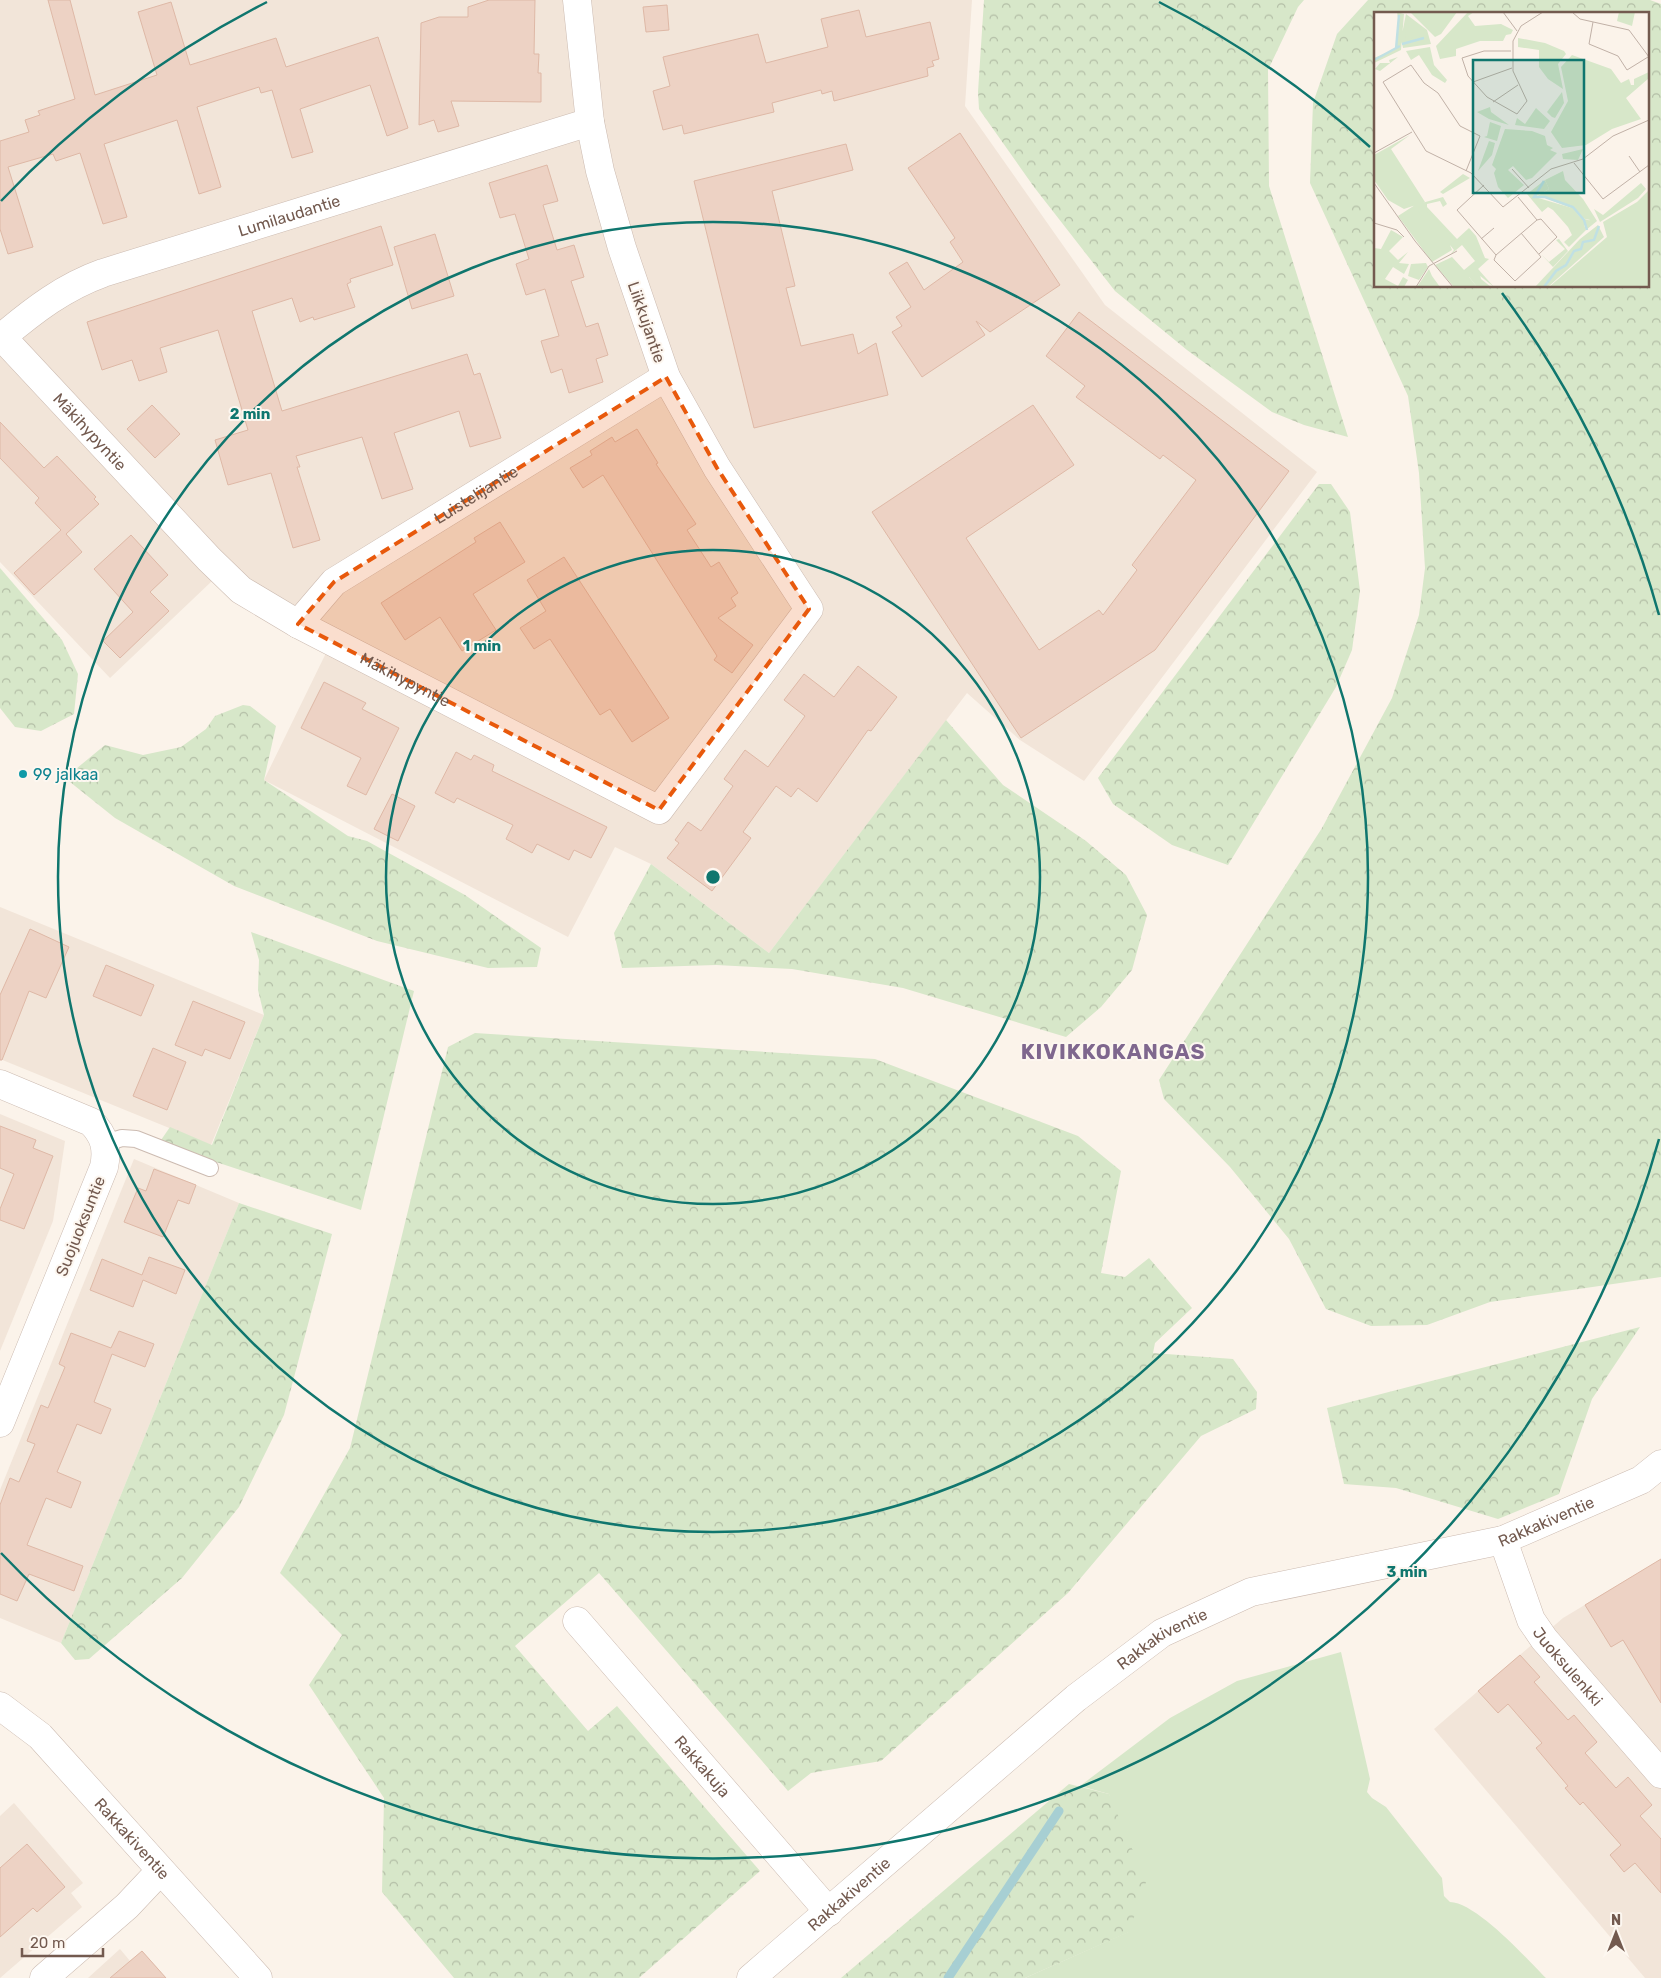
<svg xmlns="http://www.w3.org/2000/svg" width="1661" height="1978" font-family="Rubik,sans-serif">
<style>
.residential{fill:#f2e5d9}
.grass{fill:#d7e7c9}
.forest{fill:url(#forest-crowns);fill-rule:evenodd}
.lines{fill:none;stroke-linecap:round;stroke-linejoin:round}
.stream{stroke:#a7cfd3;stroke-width:9}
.building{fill:#edd2c4;stroke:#deb8a6}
.lane-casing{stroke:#ccbbb1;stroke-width:18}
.street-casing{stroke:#ccbbb1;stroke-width:29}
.lane{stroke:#fff;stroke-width:16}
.street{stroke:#fff;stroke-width:28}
.marked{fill:#e8590c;fill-opacity:0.2;stroke:#e8590c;stroke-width:4;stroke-dasharray:10 6;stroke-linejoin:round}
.ring{fill:none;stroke:#0f766e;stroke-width:2.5}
.culture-dot{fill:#0f9aa8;stroke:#fdf7f0;stroke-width:2}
.labels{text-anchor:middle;stroke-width:4;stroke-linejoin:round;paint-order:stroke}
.street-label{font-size:16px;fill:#735a4f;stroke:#fdf7f0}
.culture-label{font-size:16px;fill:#0d838f;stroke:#fdf7f0;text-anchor:start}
.district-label{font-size:21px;font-weight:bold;letter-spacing:1px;fill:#7f678e;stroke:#fdf7f0}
.inset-river{fill:none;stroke:#c0e0e3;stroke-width:2.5}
.inset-road{fill:none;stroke:#c1b1a7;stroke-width:1}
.view{fill:#0f766e;fill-opacity:0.15;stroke:#0f766e;stroke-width:2.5}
.inset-edge{fill:none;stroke:#735a4f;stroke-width:2.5}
.centre{fill:#0f766e;stroke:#fdf7f0;stroke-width:2.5}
.ring-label{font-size:15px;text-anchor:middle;font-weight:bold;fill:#0f766e;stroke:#fdf7f0;stroke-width:4;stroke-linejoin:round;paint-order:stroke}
</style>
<defs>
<pattern id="forest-crowns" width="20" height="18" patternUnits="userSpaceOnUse" patternTransform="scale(1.25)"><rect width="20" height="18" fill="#d7e7c9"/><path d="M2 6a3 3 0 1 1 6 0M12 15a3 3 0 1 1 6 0" fill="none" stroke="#b3bea6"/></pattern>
</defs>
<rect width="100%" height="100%" fill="#fbf3ea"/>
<g class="residential">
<path d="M 0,0 L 972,0 L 965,106 L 1105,305 L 1317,472 L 1084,781 L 1020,740 L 967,693 L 769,953 L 651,864 L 615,847 L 568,937 L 264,780 L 326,653 L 240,606 L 212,581 L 110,678 L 0,562 Z"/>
<path d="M 0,907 L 264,1015 L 211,1145 L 0,1059 Z"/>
<path d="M 0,1114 L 65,1141 L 53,1221 L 0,1351 Z"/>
<path d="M 134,1159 L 239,1203 L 61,1643 L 0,1618 L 0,1490 Z"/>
<path d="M 1661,1559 L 1661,1978 L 1645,1978 L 1434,1729 L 1563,1618 Z"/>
<path d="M 14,1803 L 83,1883 L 71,1893 L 82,1907 L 0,1978 L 0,1816 Z"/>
<path d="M 120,1949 L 130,1961 L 142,1951 L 166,1978 L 88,1978 Z"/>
</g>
<path class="grass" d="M 1341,1652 L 1370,1779 L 1367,1792 L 1372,1798 L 1386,1807 L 1442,1878 L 1444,1896 L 1450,1902 C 1477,1903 1526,1958 1546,1978 L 1025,1978 L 1128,1932 L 1109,1794 L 1080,1786 L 1170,1718 L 1237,1681 Z"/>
<g class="forest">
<path d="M 984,0 L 1304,0 L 1298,7 L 1268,70 L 1269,186 L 1348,437 L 1304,425 L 1272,412 L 1187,350 L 1115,291 L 1034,187 L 979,109 L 978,92 Z"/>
<path d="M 1368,0 L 1650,0 L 1661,4 L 1661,1277 L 1490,1302 L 1427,1325 L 1371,1326 L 1326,1309 L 1289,1239 L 1230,1167 L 1164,1099 L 1159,1080 L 1322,828 L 1392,698 L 1419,615 L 1425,568 L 1419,473 L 1408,396 L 1310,183 L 1313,103 L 1337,34 ZM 1375,14 L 1647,14 L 1647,286 L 1375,286 Z"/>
<path d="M 1319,484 L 1331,484 L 1350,512 L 1360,591 L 1352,650 L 1336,687 L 1228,865 L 1172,845 L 1113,804 L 1098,778 Z"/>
<path d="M 0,568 L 62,640 L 78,674 L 74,714 L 41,731 L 15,727 L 0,708 Z"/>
<path d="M 243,705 L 250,706 L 276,726 L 264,780 L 348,836 L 367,841 L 465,895 L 541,948 L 537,967 L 488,968 L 377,941 L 234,886 L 115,818 L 65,778 L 105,745 L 143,755 L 181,747 L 206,729 L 215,716 Z"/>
<path d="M 946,720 L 1003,785 L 1086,841 L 1126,875 L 1147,915 L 1132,970 L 1101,1007 L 1066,1037 L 903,988 L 792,969 L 716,965 L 622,968 L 614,933 L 651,864 L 769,953 Z"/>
<path d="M 251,932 L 414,991 L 361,1210 L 159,1143 L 170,1127 L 212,1145 L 264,1015 L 258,990 L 259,960 Z"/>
<path d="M 475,1033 L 875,1059 L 1078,1136 L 1121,1171 L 1101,1273 L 1125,1277 L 1149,1258 L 1192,1308 L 1155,1343 L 1153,1353 L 1233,1359 L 1257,1392 L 1256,1409 L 1201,1436 L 1068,1593 L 881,1761 L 811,1773 L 788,1791 L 599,1573 L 515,1646 L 588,1731 L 617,1706 L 760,1871 L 639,1978 L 454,1978 L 382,1892 L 384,1798 L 309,1685 L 342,1635 L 280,1573 L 350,1448 L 448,1047 Z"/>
<path d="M 239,1203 L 332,1234 L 284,1415 L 239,1507 L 182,1578 L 89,1659 L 75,1660 L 61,1643 Z"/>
<path d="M 1640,1327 L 1592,1399 L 1559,1494 L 1498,1519 L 1396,1488 L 1344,1484 L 1327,1408 Z"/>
<path d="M 1069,1784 L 1109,1794 L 1146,1882 L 1129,1932 L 1025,1978 L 841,1978 Z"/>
</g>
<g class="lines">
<path class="stream" d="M 948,1978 L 1059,1811"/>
</g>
<g class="building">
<path d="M 48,0 L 70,0 L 95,95 L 157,75 L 138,12 L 171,2 L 190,65 L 276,38 L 286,67 L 378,37 L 408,128 L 387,136 L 370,85 L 300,109 L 313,152 L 292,158 L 272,90 L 261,93 L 259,87 L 197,107 L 221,187 L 199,194 L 177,120 L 104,144 L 127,217 L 103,224 L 80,153 L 56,161 L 53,154 L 8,167 L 33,247 L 8,254 L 0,229 L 0,141 L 29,132 L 25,120 L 40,115 L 38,111 L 75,99 Z"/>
<path d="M 489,0 L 535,0 L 534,54 L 539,54 L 538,73 L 541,73 L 541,102 L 451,101 L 459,126 L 438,132 L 434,120 L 419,125 L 421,23 L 439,17 L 468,17 L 468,7 Z"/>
<path d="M 667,5 L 669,30 L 646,32 L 643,7 Z"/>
<path d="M 859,10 L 866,37 L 930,22 L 939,59 L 932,61 L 934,66 L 927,68 L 928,76 L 834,101 L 832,91 L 822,94 L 821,90 L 772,103 L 774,112 L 684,134 L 682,125 L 663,130 L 653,91 L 670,86 L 663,57 L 758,34 L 766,63 L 828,47 L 821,19 Z"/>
<path d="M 960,133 L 1060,285 L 990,332 L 976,321 L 985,335 L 922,377 L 892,332 L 902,326 L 896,317 L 911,307 L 889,273 L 907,262 L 924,290 L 963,262 L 950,242 L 955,238 L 908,168 Z"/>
<path d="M 846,144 L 853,170 L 772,191 L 795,286 L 786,288 L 801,346 L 853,334 L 858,354 L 876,343 L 888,395 L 754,428 L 694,181 Z"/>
<path d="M 547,165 L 558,201 L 543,205 L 557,250 L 574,245 L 584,277 L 571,281 L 586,327 L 598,323 L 608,355 L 596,359 L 603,382 L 569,393 L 562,369 L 551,373 L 541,341 L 559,336 L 545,289 L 526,295 L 516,264 L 529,259 L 515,214 L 500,218 L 489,183 Z"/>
<path d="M 381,226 L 393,265 L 350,279 L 351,282 L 347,284 L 355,307 L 314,320 L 313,317 L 300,322 L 292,298 L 252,311 L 282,411 L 467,354 L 474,375 L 480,373 L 501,438 L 470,447 L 459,411 L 394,433 L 413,489 L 382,499 L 362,437 L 296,456 L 300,467 L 297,467 L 320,540 L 293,548 L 271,473 L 228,485 L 215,440 L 248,430 L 218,330 L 160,348 L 167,372 L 139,381 L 132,360 L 102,370 L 87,322 Z"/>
<path d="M 435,234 L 454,296 L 412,309 L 394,247 Z"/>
<path d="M 1079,312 L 1289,471 L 1155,650 L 1021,738 L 872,512 L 1033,405 L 1074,465 L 966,538 L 1039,650 L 1099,610 L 1103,615 L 1137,570 L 1132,565 L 1196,480 L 1163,455 L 1160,459 L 1076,397 L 1085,386 L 1046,356 Z"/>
<path d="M 152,405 L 180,434 L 155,458 L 127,429 Z"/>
<path d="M 0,422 L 44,468 L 57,456 L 96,497 L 94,499 L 99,504 L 66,534 L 82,552 L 34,595 L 14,573 L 61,530 L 35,503 L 39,498 L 0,458 Z"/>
<path d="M 637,429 L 658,463 L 656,464 L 696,524 L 687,530 L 711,567 L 719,562 L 738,593 L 731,598 L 736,606 L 718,618 L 753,645 L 732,673 L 714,660 L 717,656 L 603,475 L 583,488 L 570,468 L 592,455 L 590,451 L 612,437 L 615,442 Z"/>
<path d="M 500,522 L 525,562 L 473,594 L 496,630 L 462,651 L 440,617 L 405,640 L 381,603 L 476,542 L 474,538 Z"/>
<path d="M 131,535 L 168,575 L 150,592 L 169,611 L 120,658 L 103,641 L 133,612 L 94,569 Z"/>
<path d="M 564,557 L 669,718 L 632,742 L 610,709 L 600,715 L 550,639 L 534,649 L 520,628 L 546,611 L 527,580 Z"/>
<path d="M 858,666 L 897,697 L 871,731 L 868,730 L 817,802 L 798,788 L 791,797 L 776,786 L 743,832 L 751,838 L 712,891 L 667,858 L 679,843 L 675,840 L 688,822 L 701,831 L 733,786 L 724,779 L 745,750 L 768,767 L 805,716 L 784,700 L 804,674 L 834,697 Z"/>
<path d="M 324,682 L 366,703 L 362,709 L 399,728 L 366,795 L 347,786 L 361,758 L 301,728 Z"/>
<path d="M 456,752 L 471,760 L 474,755 L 494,765 L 492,771 L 607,827 L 591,858 L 574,850 L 569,860 L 537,844 L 532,853 L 506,839 L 513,825 L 457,798 L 454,803 L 435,793 Z"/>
<path d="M 392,794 L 415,806 L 398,841 L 374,829 Z"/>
<path d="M 30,929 L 69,947 L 46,998 L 29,991 L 2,1060 L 0,1060 L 0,995 Z"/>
<path d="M 106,965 L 154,985 L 141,1016 L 93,996 Z"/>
<path d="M 193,1001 L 245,1022 L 230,1059 L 205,1049 L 202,1056 L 175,1045 Z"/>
<path d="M 153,1048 L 186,1062 L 167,1110 L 133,1096 Z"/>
<path d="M 0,1126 L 36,1140 L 33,1148 L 53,1156 L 24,1229 L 0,1220 L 0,1209 L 14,1174 L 0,1168 Z"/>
<path d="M 154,1169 L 196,1185 L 189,1204 L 178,1200 L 163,1237 L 124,1222 L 138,1188 L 146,1191 Z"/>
<path d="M 149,1257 L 185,1270 L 176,1294 L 143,1280 L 133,1307 L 90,1290 L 102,1259 L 142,1275 Z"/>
<path d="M 119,1331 L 154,1344 L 145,1367 L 112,1354 L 94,1402 L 111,1409 L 101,1434 L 77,1424 L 57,1472 L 81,1482 L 71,1508 L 46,1498 L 27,1545 L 83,1566 L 74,1591 L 29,1574 L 17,1601 L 0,1594 L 0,1505 L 10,1478 L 19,1482 L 35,1444 L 27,1441 L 41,1405 L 48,1408 L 65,1367 L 59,1364 L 71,1333 L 111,1348 Z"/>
<path d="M 1661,1559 L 1661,1703 L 1623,1640 L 1611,1647 L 1585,1605 Z"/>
<path d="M 1520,1655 L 1540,1677 L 1534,1682 L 1568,1720 L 1574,1715 L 1597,1742 L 1585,1753 L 1616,1788 L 1628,1777 L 1652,1805 L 1640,1816 L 1661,1839 L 1661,1893 L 1635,1863 L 1624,1872 L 1610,1855 L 1621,1845 L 1583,1802 L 1580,1805 L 1565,1788 L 1568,1786 L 1536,1748 L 1542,1743 L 1508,1704 L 1498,1713 L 1478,1691 Z"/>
<path d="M 27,1844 L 65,1887 L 37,1912 L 33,1908 L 0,1937 L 0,1868 Z"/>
<path d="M 142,1951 L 166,1978 L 110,1978 Z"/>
</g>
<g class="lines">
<defs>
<path id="lane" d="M 105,1143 L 122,1138 L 136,1139 L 210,1168"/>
<g id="street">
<path id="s1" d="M 0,335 L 209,559 L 241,590 L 298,624 L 659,810 L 809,609 L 717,468 L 666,377 L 622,248 L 600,171 L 590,122 L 577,0"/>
<path id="s2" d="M 2,337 C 34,310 64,287 103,273 L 590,122"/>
<path id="s3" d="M 298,624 L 334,582 L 666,377"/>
<path d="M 0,1084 L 91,1122 C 104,1135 108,1148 104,1167 L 0,1423"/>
<path id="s4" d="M 1503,1540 L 1531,1620 L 1544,1639 L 1661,1774"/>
<path id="s5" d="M 577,1621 L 829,1912"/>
<path id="s6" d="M 0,1706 L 40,1736 L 258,1978"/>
<path d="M 44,1978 L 127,1906 L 160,1871"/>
<path id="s7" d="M 751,1978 L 1076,1698 L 1162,1633 L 1251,1592 L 1503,1540 L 1641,1480 L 1661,1464"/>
</g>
</defs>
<use href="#lane" class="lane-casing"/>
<use href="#street" class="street-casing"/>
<use href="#lane" class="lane"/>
<use href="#street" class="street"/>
</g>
<path class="marked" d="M 666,377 L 717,468 L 809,609 L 659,810 L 298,624 L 334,582 Z"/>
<g class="ring">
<circle cx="713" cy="877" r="327"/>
<circle cx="713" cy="877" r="655"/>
<path d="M1659 1139A982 982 0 0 1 1 1553M1 201A982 982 0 0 1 267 2M1159 2A982 982 0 0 1 1370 147M1502 293A982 982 0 0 1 1659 615"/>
</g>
<circle class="culture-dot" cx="23" cy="774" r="5"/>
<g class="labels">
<g class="street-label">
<text dy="6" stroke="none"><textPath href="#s2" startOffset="315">Lumilaudantie</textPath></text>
<text transform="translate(647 322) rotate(71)" y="6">Liikkujantie</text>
<text dy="6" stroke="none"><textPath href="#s1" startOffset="132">Mäkihypyntie</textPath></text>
<text dy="6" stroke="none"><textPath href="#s3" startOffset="222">Luistelijantie</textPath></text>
<text dy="6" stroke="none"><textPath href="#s1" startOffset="538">Mäkihypyntie</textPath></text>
<text transform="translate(80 1226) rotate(-68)" y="6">Suojuoksuntie</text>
<text dy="6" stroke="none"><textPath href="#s7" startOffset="939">Rakkakiventie</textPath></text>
<text dy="6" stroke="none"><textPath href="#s7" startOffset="534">Rakkakiventie</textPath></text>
<text dy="6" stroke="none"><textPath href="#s4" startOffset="144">Juoksulenkki</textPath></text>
<text dy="6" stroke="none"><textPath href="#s5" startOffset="192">Rakkakuja</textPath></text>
<text dy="6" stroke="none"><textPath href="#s6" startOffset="188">Rakkakiventie</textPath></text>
<text dy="6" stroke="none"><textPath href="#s7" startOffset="129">Rakkakiventie</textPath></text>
</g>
<g class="culture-label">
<text x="33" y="780">99 jalkaa</text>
</g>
<g class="district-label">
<text x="1113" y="1059">KIVIKKOKANGAS</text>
</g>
</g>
<g transform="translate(1374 12)">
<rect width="275" height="275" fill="#fbf3ea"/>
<path d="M 23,0 L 30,2 L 27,38 L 0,51 L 0,46 L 22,37 L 25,12 ZM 32,2 L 53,18 L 57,32 L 29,36 L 27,27 ZM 36,123 L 17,137 L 51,190 L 30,197 L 14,188 L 0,168 L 0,143 ZM 189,159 L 191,168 L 209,187 L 223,209 L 212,218 L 210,212 L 216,208 L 207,206 L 197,196 L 169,185 L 160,186 L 175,177 L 171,168 ZM 89,162 L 96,166 L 69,182 L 66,180 ZM 69,185 L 73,192 L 69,195 L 66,189 L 53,192 L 53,195 L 83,227 L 95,216 L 102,224 L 111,246 L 115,247 L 104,257 L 120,275 L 105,263 L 95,265 L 103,275 L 80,275 L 61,253 L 78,245 L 90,258 L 101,249 L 88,233 L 76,243 L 80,238 L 76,233 L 78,238 L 58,250 L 24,204 L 41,193 ZM 224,213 L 230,225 L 174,275 L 161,275 L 206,227 ZM 185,227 L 194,239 L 179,255 L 167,242 L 175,250 L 191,237 L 182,228 Z" fill="#d7e7c9"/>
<path d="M 36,0 L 83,0 L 67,22 L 61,25 ZM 94,0 L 100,0 L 94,4 L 101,14 L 127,12 L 139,18 L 137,22 L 132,23 L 129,29 L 106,29 L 82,37 L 82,44 L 66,47 L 62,34 ZM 245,0 L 261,0 L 258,14 L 243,9 ZM 32,6 L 52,20 L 52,24 L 31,27 ZM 144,26 L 171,31 L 190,39 L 192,42 L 184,52 L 189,77 L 174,67 L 165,55 L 165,38 L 144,35 ZM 56,35 L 60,53 L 73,68 L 71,71 L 58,63 L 45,43 L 37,48 L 32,39 ZM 198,43 L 237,57 L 247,71 L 255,67 L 257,73 L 260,73 L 260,67 L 275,60 L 275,66 L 252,86 L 267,107 L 238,117 L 212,133 L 188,136 L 177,120 L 194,89 L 187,55 ZM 24,45 L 6,59 L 1,57 L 6,51 L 16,51 L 15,48 ZM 188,80 L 190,91 L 181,106 L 178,105 L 173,100 ZM 116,95 L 117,100 L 135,113 L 115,107 L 103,100 ZM 162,96 L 176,109 L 170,117 L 141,113 L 143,106 L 151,112 ZM 116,110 L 127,114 L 123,129 L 110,125 L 113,124 ZM 131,117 L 158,119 L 171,124 L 173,133 L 179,136 L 176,138 L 183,141 L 158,166 L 152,168 L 139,154 L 134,158 L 150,173 L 134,186 L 124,175 L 120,161 L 122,157 L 118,153 ZM 115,129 L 121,131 L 118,143 L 104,159 ZM 209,137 L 204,148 L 189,147 L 188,142 ZM 171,168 L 175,177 L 161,185 L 198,196 L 207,206 L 221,210 L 210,213 L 212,218 L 195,235 L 190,230 L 198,223 L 194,215 L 179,198 L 174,195 L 168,200 L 153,182 ZM 267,171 L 272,177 L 264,186 L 226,210 L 220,197 L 229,203 ZM 275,178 L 275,275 L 175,275 L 233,225 L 229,210 L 263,190 ZM 47,194 L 82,228 L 86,226 L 90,231 L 79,235 L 74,231 L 70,235 L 43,197 ZM 17,218 L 29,225 L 15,239 L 24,248 L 34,240 L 25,251 L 35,252 L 30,262 L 19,255 L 11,267 L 24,274 L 29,265 L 34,268 L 30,275 L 0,275 L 0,236 L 7,237 ZM 52,251 L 54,255 L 45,268 L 34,264 L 37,252 ZM 99,256 L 105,258 L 107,267 L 117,275 L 103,275 L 95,265 L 95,258 ZM 55,257 L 58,264 L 66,275 L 43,275 Z" fill="#d7e7c9"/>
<path class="inset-river" d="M 28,32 L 50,26M 22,37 L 25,3M 0,48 L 26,34M 170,169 L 160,185 L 171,185 L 199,195 L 210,208 L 213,218M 170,275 L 182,259 L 192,253 L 200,239 L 207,237 L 209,230 L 220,228 L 225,214"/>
<path class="inset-road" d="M 129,0 L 143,19M 198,0 L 206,7 L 255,18 L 275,45M 219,10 L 215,32 L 244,44 L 253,58 L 274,45M 137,39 L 110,39 L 88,46 L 94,64 L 113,85 L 143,102 L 153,89 L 139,59 L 139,29 L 147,14 L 169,0M 99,70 L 138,56M 119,90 L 144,73M 0,141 L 38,120M 255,144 L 266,160M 200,151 L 229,187 L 275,153M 138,157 L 155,176M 92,159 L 106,124 L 86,114 L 64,81 L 50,71 L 37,53 L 9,70 L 52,139 L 97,161 L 129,195 L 177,157 L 209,147 L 239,124 L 275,108M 0,171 L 41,229 L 79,275M 110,173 L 83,198 L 122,243 L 163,208 L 144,185M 163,208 L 167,207 L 183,225 L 165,242M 0,211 L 23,218 L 30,225M 107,227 L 120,216M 122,243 L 120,248 L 141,269 L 167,245 L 147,221M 42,275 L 55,254 L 83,239"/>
<path class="view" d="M 99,48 L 210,48 L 210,181 L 99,181 Z"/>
<rect width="275" height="275" class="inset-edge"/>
</g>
<circle cx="713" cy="877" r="8" class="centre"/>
<g class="ring-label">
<text x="250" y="419">2 min</text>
<text x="482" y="651">1 min</text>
<text x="1407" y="1577">3 min</text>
</g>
<g transform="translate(1616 1933)" stroke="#fdf7f0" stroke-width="4" paint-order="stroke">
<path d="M0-4L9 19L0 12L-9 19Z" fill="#735a4f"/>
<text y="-8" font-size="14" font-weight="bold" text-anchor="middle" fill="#735a4f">N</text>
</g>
<path d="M22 1948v8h81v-8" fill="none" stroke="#735a4f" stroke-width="2.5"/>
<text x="30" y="1948" font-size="15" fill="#735a4f" stroke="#fdf7f0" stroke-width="4" paint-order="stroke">20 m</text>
</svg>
